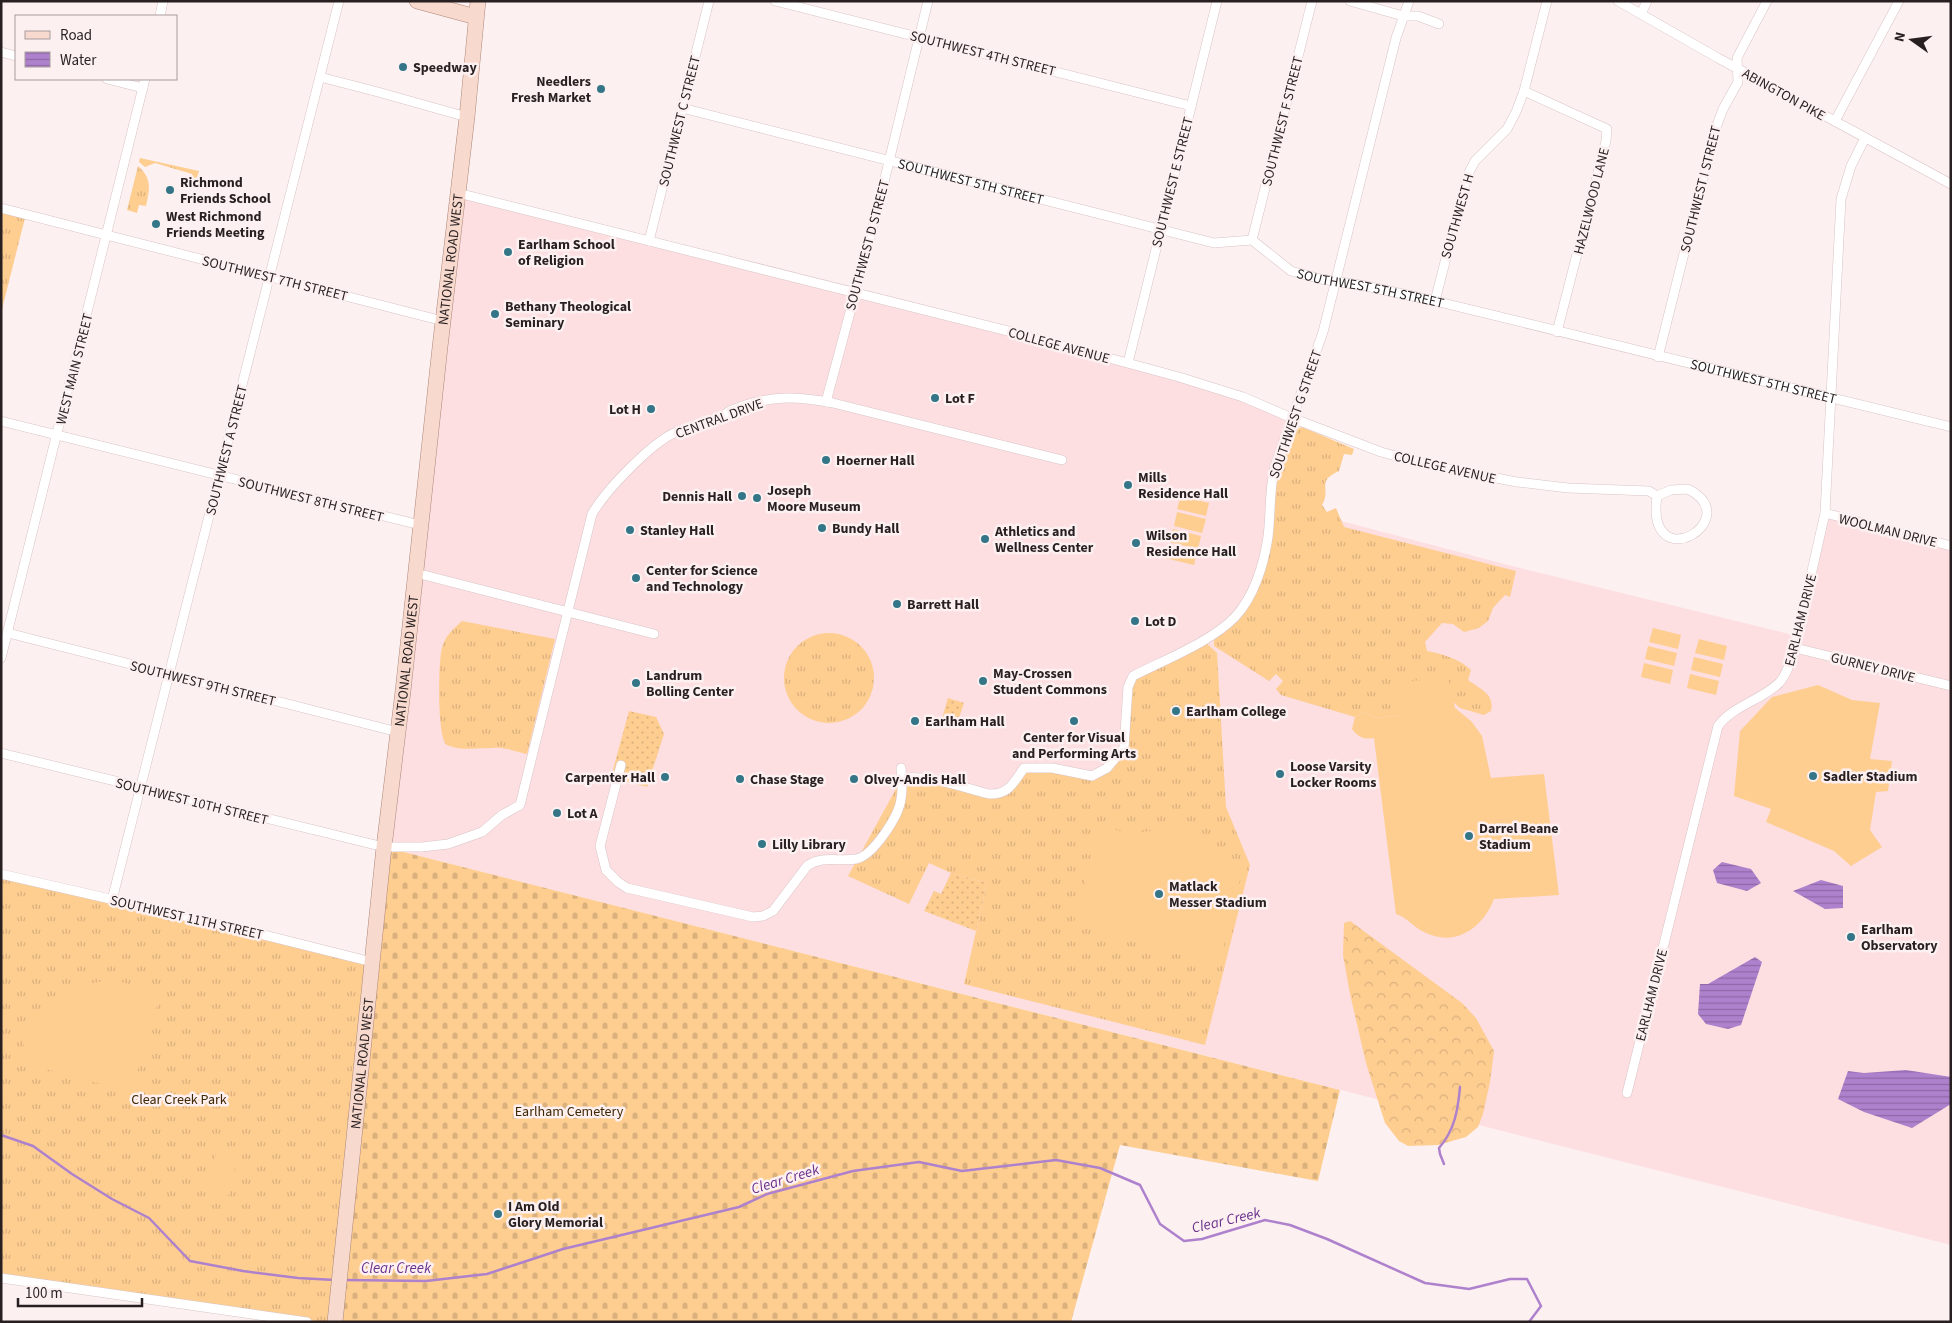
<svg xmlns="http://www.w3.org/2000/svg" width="1952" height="1323" font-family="'Source Sans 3',sans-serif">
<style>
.built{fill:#fddee1}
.grass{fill:url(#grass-tufts)}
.forest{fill:url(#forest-crowns)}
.cemetery{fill:url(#cemetery-stones)}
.garden{fill:url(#garden-dots)}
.pitch{fill:#fece91}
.water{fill:url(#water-rules)}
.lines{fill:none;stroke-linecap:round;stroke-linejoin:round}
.stream{stroke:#ae81cd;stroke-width:2.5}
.street-casing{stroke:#d9c4c6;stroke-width:10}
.primary-casing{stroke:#ac877a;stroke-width:16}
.street{stroke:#fff;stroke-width:9}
.primary{stroke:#f8d9cd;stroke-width:15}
.poi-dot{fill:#347587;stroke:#fdf0f1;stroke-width:2}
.labels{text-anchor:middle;stroke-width:5;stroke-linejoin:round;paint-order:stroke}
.street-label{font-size:14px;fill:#271f20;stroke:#fdf0f1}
.poi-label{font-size:14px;font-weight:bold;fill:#271f20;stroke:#fdf0f1;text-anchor:start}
.park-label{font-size:14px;fill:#402804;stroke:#fdf0f1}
.water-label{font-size:15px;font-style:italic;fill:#6b338d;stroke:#fdf0f1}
</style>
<defs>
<pattern id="grass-tufts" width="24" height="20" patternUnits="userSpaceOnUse" patternTransform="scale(1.25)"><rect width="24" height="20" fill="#fece91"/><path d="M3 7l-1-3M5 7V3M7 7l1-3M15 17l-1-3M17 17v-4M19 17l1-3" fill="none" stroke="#dab07d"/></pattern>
<pattern id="forest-crowns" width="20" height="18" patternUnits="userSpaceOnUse" patternTransform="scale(1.25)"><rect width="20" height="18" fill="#fece91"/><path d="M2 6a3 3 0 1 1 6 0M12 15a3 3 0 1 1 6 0" fill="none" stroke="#dab07d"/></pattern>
<pattern id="cemetery-stones" width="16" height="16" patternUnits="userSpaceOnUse" patternTransform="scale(1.25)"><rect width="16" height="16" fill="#fece91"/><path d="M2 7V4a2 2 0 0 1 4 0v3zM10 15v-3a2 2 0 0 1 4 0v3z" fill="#dab07d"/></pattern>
<pattern id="garden-dots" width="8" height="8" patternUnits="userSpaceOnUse" patternTransform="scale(1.25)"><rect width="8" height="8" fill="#fece91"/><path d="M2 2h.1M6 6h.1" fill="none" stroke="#dab07d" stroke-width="1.8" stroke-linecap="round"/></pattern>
<pattern id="water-rules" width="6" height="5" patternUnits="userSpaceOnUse" patternTransform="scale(1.25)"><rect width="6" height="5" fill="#ae81cd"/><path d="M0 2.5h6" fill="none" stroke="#8e69a6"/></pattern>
</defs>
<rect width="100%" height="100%" fill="#fdf0f1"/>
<path class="built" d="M 458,193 L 1179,377 L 1292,418 L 1269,502 L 1512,566 L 1793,635 L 1825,513 L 1951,546 L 1951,1245 L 384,847 Z"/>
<g class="grass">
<path d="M 140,158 L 199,171 L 195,184 L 192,178 L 192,174 L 155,163 L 145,167 L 139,162 Z"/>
<path d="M 138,166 C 152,178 150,189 146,206 L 139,205 L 137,213 L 127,210 Z"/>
<path d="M 1,208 L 26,214 L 1,313 Z"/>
<path d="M 1302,427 L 1354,449 L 1352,455 L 1344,454 L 1339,471 C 1315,482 1332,488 1322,505 L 1327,512 L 1336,508 L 1344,527 L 1516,571 L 1510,597 L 1505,595 L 1493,608 L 1488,621 L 1479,628 L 1464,632 L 1453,624 L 1442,623 L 1425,642 L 1427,651 C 1441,653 1461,660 1471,670 L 1468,680 C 1480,689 1495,694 1491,711 L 1484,715 L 1460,708 L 1453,702 L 1447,677 L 1399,715 L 1377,718 L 1365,712 L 1355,717 L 1281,695 L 1276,689 L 1283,681 L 1276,674 L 1269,681 L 1214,646 L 1214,640 L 1239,620 L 1259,586 L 1273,495 L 1280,464 L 1290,436 L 1294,430 Z"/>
<path d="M 462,621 L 555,639 L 527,754 C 519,752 510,749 501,748 C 486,747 461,752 447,745 C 437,740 438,661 442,648 C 445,636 453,629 462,621 Z"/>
<circle cx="829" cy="678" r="45"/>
<path d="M 1203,640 L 1217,653 L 1226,807 L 1250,865 L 1205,1045 L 964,984 L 987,883 L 951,873 L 929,863 L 909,904 L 848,876 L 902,778 L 998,795 L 1024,768 L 1092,776 L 1124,748 L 1133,676 Z"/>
<path d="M 1,874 L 372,962 L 335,1322 L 307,1322 L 1,1278 Z"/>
</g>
<path class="forest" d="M 1350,921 L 1462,1003 L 1476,1018 L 1494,1051 L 1490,1082 L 1483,1114 L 1478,1127 L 1466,1137 L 1438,1145 L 1408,1146 L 1399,1141 L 1385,1123 L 1366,1063 L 1350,994 L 1343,955 L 1344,923 Z"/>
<path class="cemetery" d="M 384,847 L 1340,1090 L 1318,1181 L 1120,1145 L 1071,1322 L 335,1322 Z"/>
<g class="garden">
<path d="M 948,698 L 964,703 L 957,724 L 942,719 Z"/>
<path d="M 629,711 L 656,717 L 664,734 L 647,787 L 611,777 Z"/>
<path d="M 951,873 L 987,883 L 976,931 L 924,911 L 934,891 L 941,894 Z"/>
</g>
<g class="pitch">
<path d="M 1181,496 L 1209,503 L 1206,516 L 1177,509 Z"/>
<path d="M 1177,512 L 1206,519 L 1202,533 L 1174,526 Z"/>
<path d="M 1173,529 L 1201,536 L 1198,549 L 1169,542 Z"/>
<path d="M 1169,545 L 1197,552 L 1194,565 L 1165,558 Z"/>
<path d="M 1653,628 L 1681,635 L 1678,649 L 1649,642 Z"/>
<path d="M 1699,639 L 1727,646 L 1724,660 L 1695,653 Z"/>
<path d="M 1648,646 L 1677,653 L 1674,666 L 1645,659 Z"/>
<path d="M 1694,657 L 1723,664 L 1720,677 L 1691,670 Z"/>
<path d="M 1644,663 L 1673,670 L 1670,684 L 1641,677 Z"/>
<path d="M 1690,674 L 1719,681 L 1716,695 L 1687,688 Z"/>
<path d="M 1448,677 L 1455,708 L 1471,721 L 1482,736 L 1491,778 L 1544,774 L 1559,895 L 1494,899 C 1483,928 1455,948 1424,932 C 1413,927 1407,917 1396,914 L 1374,738 C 1364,740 1358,737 1352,729 L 1355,717 L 1365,712 L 1377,718 L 1399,715 L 1396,683 Z"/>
<path d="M 1818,685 L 1852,700 L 1880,703 L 1870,759 L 1892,761 L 1888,791 L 1876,792 L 1870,830 L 1882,847 L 1851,866 L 1834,851 L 1766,822 L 1771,809 L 1734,796 L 1740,731 L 1772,697 Z"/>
<path d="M 1165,820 L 1197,827 L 1193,840 L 1212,848 L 1211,854 L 1244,863 L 1219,966 L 1073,925 L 1100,826 L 1135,835 L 1141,832 L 1161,830 Z"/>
<path d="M 112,980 L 161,992 L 131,1092 L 23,1063 C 24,1057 23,1050 24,1044 C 29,1019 67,993 89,984 C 96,982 105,981 112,980 Z"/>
<path d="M 216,1154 L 237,1159 L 227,1201 L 206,1195 Z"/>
</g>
<g class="water">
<path d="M 1722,862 L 1751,869 L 1761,883 L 1747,891 L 1717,883 L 1713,870 Z"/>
<path d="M 1821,880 L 1843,886 L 1843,908 L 1825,909 L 1793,891 Z"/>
<path d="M 1755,957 L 1762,962 L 1741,1025 L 1728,1029 L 1706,1024 L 1698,1014 L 1700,984 L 1708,984 Z"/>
<path d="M 1906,1070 L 1951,1077 L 1951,1104 L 1912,1128 L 1864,1112 L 1838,1099 L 1848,1071 L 1864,1073 Z"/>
</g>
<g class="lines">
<g class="stream">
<path d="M 1,1135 L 33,1146 L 72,1174 L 112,1199 L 149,1218 L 190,1261 L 243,1271 L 298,1278 L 335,1280"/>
<path d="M 1444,1164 L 1440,1154 L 1439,1148 C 1455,1130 1458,1109 1460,1087"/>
<path d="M 345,1280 L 426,1281 L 487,1274 L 563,1249 L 739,1207 L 767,1194 L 853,1171 L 919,1162 L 962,1171 L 1056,1160 L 1100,1168 L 1140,1185 L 1160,1224 L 1184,1241 L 1202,1239 L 1265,1220 L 1290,1225 L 1327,1239 L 1425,1283 L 1469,1289 L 1510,1279 L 1527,1279 L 1541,1306 L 1529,1322"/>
</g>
<defs>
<g id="street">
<path d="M 775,1 L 1191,106"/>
<path d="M 1350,1 L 1403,16 L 1418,16 L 1439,24"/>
<path d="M 1618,1 L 1718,58 L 1951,184"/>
<path d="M 1641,14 L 1647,1"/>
<path d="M 160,16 L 163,1"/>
<path d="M 1,52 L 16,56"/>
<path d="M 320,77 L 378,92 L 467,117"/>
<path d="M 107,79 L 143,88"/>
<path d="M 1524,91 L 1607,129 L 1606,141 L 1557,332"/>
<path id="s1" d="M 682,108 L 1214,243 L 1252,240 L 1291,271 L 1321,279 L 1366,286 L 1435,301 L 1951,427"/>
<path d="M 1835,121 L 1899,1"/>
<path d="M 458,193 L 1024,335 L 1179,377 L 1243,397 L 1292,418 L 1381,452 L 1433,466 L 1517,482 L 1568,488 L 1649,491 L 1657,496"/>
<path d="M 1,208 L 443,321"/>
<path d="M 1252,240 L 1312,1"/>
<path d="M 649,241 L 709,1"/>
<path d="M 1435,301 L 1467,176 L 1475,161 L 1507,129 L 1516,112 L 1524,91 L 1547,1"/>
<path d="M 1658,357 L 1715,130 L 1723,109 L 1738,82 L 1737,58 L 1767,1"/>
<path d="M 1128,363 L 1217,1"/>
<path d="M 826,402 L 875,219 L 928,1"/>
<path d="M 1,421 L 420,525"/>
<path d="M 1688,489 C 1748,520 1645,580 1657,496 L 1671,490 Z"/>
<path d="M 1825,513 L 1951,546"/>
<path d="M 416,573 L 654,634"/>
<path d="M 8,633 L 398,732"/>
<path d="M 1795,648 L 1951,686"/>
<path d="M 1,658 L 145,79"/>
<path d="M 1,753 L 384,847 L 422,847 L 448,844 L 482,832 L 502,815 L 520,805 L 592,514 C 606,490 651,443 676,432 C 689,427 703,425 716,420 C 722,418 726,412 732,410 C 769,395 795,396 833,403 L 1062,460"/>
<path d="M 621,765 L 600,846 L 606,870 L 618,882 L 627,888 L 753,917 L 763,916 L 773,911 L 807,866 C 823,855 838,862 856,859 C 873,856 899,816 901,799 C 903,789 902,778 901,768"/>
<path d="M 902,778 C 931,775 961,787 989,794 C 1009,795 1013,783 1024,768 L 1052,768 L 1092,776 L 1107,768 L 1124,748 L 1128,687 L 1133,676 C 1164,660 1211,642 1235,617 C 1254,597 1264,564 1268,537 C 1271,513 1269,490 1275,466 L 1323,332 L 1396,38 L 1409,1"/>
<path d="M 1,874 L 228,926 L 372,962"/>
<path d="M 112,900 L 339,1"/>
<path d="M 1627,1093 L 1718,726 C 1734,705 1760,701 1779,683 C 1786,676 1789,665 1793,655 L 1825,513 L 1841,199 L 1851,166 L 1865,138"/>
<path d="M 1,1278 L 307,1322"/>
</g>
<g id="primary">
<path d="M 417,1 L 476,17"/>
<path id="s2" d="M 335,1322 L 384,847 L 403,691 L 440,347 L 467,117 L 478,1"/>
</g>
</defs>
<use href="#street" class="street-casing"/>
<use href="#primary" class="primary-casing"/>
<use href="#street" class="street"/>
<use href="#primary" class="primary"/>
</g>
<g class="poi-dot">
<circle cx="403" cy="67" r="5"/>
<circle cx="601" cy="89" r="5"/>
<circle cx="170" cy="190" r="5"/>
<circle cx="156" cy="224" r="5"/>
<circle cx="508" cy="252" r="5"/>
<circle cx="495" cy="314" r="5"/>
<circle cx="935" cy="398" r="5"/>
<circle cx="651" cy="409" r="5"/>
<circle cx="826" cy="460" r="5"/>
<circle cx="1128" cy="485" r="5"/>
<circle cx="742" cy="496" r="5"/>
<circle cx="757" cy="498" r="5"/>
<circle cx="822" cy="528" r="5"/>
<circle cx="630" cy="530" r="5"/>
<circle cx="985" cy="539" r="5"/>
<circle cx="1136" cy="543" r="5"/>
<circle cx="636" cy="578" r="5"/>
<circle cx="897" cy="604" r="5"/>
<circle cx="1135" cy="621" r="5"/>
<circle cx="983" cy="681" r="5"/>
<circle cx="636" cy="683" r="5"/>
<circle cx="1176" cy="711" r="5"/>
<circle cx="915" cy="721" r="5"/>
<circle cx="1074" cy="721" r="5"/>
<circle cx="1280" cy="774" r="5"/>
<circle cx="1813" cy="776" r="5"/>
<circle cx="665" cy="777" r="5"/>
<circle cx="740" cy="779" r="5"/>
<circle cx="854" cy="779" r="5"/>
<circle cx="557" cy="813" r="5"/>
<circle cx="1469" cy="836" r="5"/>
<circle cx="762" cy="844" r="5"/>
<circle cx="1159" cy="894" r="5"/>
<circle cx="1851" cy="937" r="5"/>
<circle cx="498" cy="1214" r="5"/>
</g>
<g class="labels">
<g class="street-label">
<text transform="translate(983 53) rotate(14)" y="5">SOUTHWEST 4TH STREET</text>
<text transform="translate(1784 94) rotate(29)" y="5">ABINGTON PIKE</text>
<text transform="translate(679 121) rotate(-76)" y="5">SOUTHWEST C STREET</text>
<text transform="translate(1282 121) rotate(-76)" y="5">SOUTHWEST F STREET</text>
<text dy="5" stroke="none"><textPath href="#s1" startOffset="298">SOUTHWEST 5TH STREET</textPath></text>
<text transform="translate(1172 182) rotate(-76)" y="5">SOUTHWEST E STREET</text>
<text transform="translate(1700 189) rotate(-76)" y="5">SOUTHWEST I STREET</text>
<text transform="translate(1591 201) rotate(-76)" y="5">HAZELWOOD LANE</text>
<text transform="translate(1457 216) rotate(-74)" y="5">SOUTHWEST H</text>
<text transform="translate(867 245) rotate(-75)" y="5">SOUTHWEST D STREET</text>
<text dy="5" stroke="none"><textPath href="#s2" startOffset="1069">NATIONAL ROAD WEST</textPath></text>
<text transform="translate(275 278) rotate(14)" y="5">SOUTHWEST 7TH STREET</text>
<text dy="5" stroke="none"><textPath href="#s1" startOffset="718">SOUTHWEST 5TH STREET</textPath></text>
<text transform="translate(1059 345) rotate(15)" y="5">COLLEGE AVENUE</text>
<text transform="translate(74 369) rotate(-76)" y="5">WEST MAIN STREET</text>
<text dy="5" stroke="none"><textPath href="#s1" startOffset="1122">SOUTHWEST 5TH STREET</textPath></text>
<text transform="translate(1295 414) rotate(-71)" y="5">SOUTHWEST G STREET</text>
<text transform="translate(719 418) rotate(-20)" y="5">CENTRAL DRIVE</text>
<text transform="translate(226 450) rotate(-76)" y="5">SOUTHWEST A STREET</text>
<text transform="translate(1445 467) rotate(13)" y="5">COLLEGE AVENUE</text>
<text transform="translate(311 499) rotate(14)" y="5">SOUTHWEST 8TH STREET</text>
<text transform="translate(1888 530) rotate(14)" y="5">WOOLMAN DRIVE</text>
<text transform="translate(1800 620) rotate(-76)" y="5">EARLHAM DRIVE</text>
<text dy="5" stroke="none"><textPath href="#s2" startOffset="665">NATIONAL ROAD WEST</textPath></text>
<text transform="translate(1873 667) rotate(14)" y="5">GURNEY DRIVE</text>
<text transform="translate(203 683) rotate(14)" y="5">SOUTHWEST 9TH STREET</text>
<text transform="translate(192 801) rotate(14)" y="5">SOUTHWEST 10TH STREET</text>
<text transform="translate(187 917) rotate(13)" y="5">SOUTHWEST 11TH STREET</text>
<text transform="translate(1651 995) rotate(-76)" y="5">EARLHAM DRIVE</text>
<text dy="5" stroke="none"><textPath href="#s2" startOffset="260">NATIONAL ROAD WEST</textPath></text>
</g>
<g class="poi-label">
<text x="413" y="72">Speedway</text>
<text x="591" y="86" text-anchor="end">Needlers<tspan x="591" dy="16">Fresh Market</tspan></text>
<text x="180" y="187">Richmond<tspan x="180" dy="16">Friends School</tspan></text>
<text x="166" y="221">West Richmond<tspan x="166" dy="16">Friends Meeting</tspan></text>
<text x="518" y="249">Earlham School<tspan x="518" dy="16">of Religion</tspan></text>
<text x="505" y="311">Bethany Theological<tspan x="505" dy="16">Seminary</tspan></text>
<text x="945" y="403">Lot F</text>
<text x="641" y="414" text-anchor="end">Lot H</text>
<text x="836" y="465">Hoerner Hall</text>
<text x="1138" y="482">Mills<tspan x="1138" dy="16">Residence Hall</tspan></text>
<text x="767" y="495">Joseph<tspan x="767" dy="16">Moore Museum</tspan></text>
<text x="732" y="501" text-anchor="end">Dennis Hall</text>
<text x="832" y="533">Bundy Hall</text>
<text x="640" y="535">Stanley Hall</text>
<text x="995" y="536">Athletics and<tspan x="995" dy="16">Wellness Center</tspan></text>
<text x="1146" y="540">Wilson<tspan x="1146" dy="16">Residence Hall</tspan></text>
<text x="646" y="575">Center for Science<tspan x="646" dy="16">and Technology</tspan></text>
<text x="907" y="609">Barrett Hall</text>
<text x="1145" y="626">Lot D</text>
<text x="993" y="678">May-Crossen<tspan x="993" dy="16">Student Commons</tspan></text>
<text x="646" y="680">Landrum<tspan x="646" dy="16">Bolling Center</tspan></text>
<text x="1186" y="716">Earlham College</text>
<text x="925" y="726">Earlham Hall</text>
<text x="1074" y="742" text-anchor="middle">Center for Visual<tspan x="1074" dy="16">and Performing Arts</tspan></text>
<text x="1290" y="771">Loose Varsity<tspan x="1290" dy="16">Locker Rooms</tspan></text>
<text x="1823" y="781">Sadler Stadium</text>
<text x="655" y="782" text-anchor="end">Carpenter Hall</text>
<text x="750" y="784">Chase Stage</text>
<text x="864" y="784">Olvey-Andis Hall</text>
<text x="567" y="818">Lot A</text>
<text x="1479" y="833">Darrel Beane<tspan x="1479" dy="16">Stadium</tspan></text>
<text x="772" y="849">Lilly Library</text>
<text x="1169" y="891">Matlack<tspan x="1169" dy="16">Messer Stadium</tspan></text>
<text x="1861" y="934">Earlham<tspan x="1861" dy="16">Observatory</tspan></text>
<text x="508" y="1211">I Am Old<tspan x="508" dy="16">Glory Memorial</tspan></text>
</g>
<g class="park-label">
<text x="179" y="1104">Clear Creek Park</text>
<text x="569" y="1116">Earlham Cemetery</text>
</g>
<g class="water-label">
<text transform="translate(785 1179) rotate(-17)" y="5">Clear Creek</text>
<text transform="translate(1226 1220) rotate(-13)" y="5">Clear Creek</text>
<text x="396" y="1273">Clear Creek</text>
</g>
</g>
<rect width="1952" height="1323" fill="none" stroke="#271f20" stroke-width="5"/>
<rect x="15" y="15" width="162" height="65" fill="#fdf0f1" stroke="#a79c9d"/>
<rect x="25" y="31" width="25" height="8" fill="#f8d9cd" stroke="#a79c9d"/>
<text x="60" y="40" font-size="15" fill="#271f20">Road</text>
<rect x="25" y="52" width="25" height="15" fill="url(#water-rules)" stroke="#a79c9d"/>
<text x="60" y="65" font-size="15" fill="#271f20">Water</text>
<g transform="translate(1912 40) rotate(284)" stroke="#fdf0f1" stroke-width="4" paint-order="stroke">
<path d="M0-4L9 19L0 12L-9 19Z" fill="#271f20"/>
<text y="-8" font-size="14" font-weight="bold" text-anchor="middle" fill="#271f20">N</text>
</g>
<path d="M18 1298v8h124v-8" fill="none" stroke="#271f20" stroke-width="2.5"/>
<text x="25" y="1298" font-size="15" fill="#271f20" stroke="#fdf0f1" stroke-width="4" paint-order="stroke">100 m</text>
</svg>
